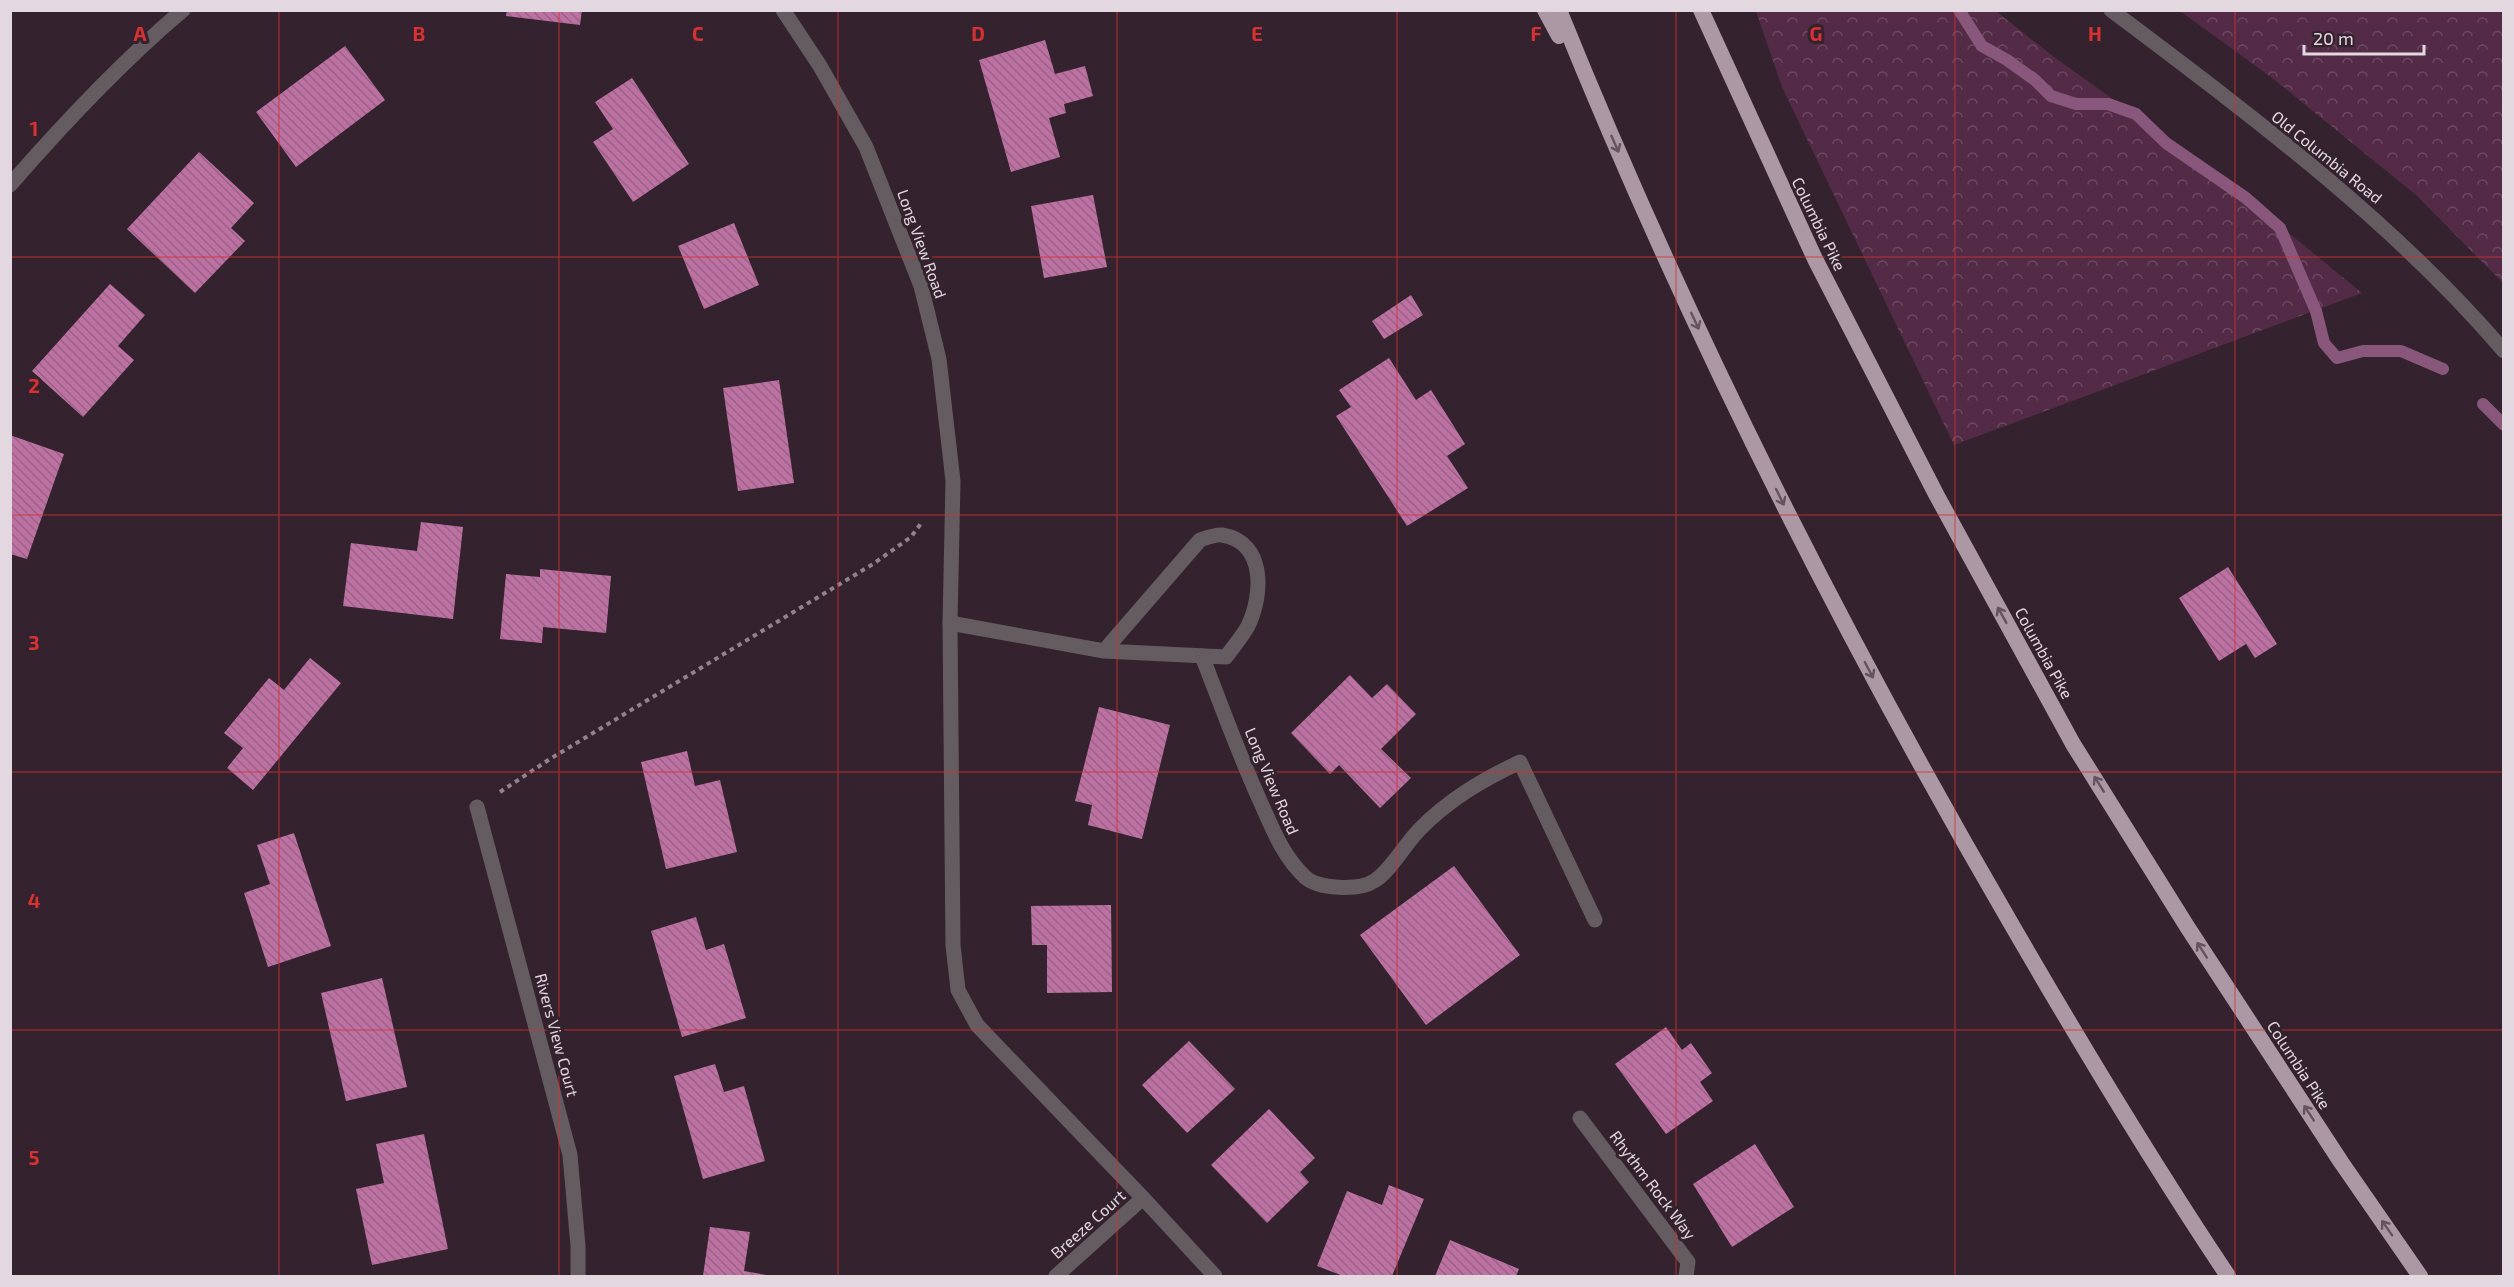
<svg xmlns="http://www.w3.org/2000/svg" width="2514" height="1287" font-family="'Exo 2',sans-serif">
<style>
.forest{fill:url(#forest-crowns)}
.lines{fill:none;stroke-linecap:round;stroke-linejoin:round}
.stream{stroke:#8a577c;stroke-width:12}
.building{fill:url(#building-back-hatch)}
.path{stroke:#91838c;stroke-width:4;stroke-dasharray:4.5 4.5;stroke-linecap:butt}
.service{stroke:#655c61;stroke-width:15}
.minor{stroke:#655c61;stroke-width:15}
.tertiary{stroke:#655c61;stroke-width:15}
.trunk{stroke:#ac98a4;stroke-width:16}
.oneway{stroke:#64525d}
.grid{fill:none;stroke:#d73131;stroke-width:1.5;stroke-opacity:0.55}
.labels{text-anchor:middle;stroke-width:6;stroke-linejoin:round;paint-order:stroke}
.street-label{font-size:16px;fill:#e3d8df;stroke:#34232e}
.grid-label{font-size:20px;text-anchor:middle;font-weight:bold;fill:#d73131;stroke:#34232e;stroke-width:6;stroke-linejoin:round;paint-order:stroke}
</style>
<defs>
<pattern id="forest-crowns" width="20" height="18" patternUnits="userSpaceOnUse" patternTransform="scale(1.5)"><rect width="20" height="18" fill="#542b47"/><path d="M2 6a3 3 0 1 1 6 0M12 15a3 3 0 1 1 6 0" fill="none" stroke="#6c4961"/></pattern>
<pattern id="building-back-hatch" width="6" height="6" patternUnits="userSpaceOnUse" patternTransform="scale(1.5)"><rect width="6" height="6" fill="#bd71a3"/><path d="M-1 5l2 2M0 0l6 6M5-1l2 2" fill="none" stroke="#996386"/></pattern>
</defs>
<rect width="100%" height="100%" fill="#34232e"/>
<g class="forest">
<path d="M 1756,11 L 1996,11 L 2054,57 L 2213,171 L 2362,293 L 1954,445 L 1782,87 Z"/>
<path d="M 2180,11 L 2503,11 L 2503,283 L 2416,195 L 2271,77 Z"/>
</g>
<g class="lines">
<g class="stream">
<path d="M 1959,10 L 1982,46 L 2007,60 L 2035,80 L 2051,96 L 2076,104 L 2108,104 L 2136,114 L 2166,143 L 2246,198 L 2280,228 L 2316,311 L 2324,343 L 2337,358 L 2363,351 L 2401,351 L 2443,369"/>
<path d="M 2483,404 L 2504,425"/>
</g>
</g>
<g class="building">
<path d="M 507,10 L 582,10 L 580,25 L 506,16 Z"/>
<path d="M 1045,40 L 1055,74 L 1085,66 L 1093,96 L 1064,104 L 1066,113 L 1049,118 L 1060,157 L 1011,172 L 979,60 Z"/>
<path d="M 345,46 L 385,100 L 296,167 L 256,112 Z"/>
<path d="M 632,78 L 689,164 L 633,202 L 593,142 L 613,129 L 595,102 Z"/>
<path d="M 199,152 L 254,203 L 231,228 L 245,241 L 195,293 L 127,229 Z"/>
<path d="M 1093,195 L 1107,267 L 1044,278 L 1031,206 Z"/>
<path d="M 734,223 L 759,285 L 704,309 L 678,246 Z"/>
<path d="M 110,284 L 145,315 L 118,346 L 134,360 L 83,417 L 32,371 Z"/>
<path d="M 1411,295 L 1423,315 L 1384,339 L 1372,321 Z"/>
<path d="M 1389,358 L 1416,400 L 1431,390 L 1465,444 L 1447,456 L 1468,488 L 1407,526 L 1336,416 L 1351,407 L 1339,390 Z"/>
<path d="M 779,380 L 794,483 L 738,491 L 723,388 Z"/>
<path d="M 10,435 L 64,454 L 27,559 L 10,554 Z"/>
<path d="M 421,522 L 463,527 L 453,619 L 343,606 L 351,543 L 417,551 Z"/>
<path d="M 2228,567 L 2277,644 L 2255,658 L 2246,644 L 2219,661 L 2179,598 Z"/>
<path d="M 540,569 L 611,576 L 606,633 L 543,627 L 542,643 L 500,639 L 506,574 L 540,577 Z"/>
<path d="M 310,658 L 341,683 L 253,790 L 227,768 L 243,748 L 224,733 L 269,678 L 284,690 Z"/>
<path d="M 1350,675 L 1372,698 L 1387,684 L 1416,714 L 1381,749 L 1411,778 L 1380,808 L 1339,765 L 1330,774 L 1291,733 Z"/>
<path d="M 1099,707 L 1170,725 L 1142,839 L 1088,825 L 1092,805 L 1075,801 Z"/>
<path d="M 687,751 L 695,786 L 720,780 L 737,852 L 666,869 L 641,762 Z"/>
<path d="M 294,833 L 331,946 L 268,967 L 244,893 L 270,884 L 257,845 Z"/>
<path d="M 1454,866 L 1520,955 L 1426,1025 L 1360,935 Z"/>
<path d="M 1111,905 L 1112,992 L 1047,993 L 1047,945 L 1032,945 L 1031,906 Z"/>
<path d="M 696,917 L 706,950 L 724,944 L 746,1018 L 682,1037 L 651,931 Z"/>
<path d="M 382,978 L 407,1087 L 346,1101 L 321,993 Z"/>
<path d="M 1666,1027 L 1682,1050 L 1691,1043 L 1712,1073 L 1700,1082 L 1713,1101 L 1666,1134 L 1615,1064 Z"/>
<path d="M 1189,1041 L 1235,1089 L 1187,1133 L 1142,1085 Z"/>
<path d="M 715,1064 L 724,1092 L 744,1086 L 765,1161 L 703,1179 L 674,1076 Z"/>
<path d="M 1269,1109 L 1315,1158 L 1300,1172 L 1309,1182 L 1267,1223 L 1211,1165 Z"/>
<path d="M 424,1134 L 448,1249 L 372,1265 L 356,1189 L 384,1183 L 376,1144 Z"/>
<path d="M 1755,1144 L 1794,1207 L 1732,1247 L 1693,1184 Z"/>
<path d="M 1389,1185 L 1424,1199 L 1392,1276 L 1343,1276 L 1317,1266 L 1347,1191 L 1382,1205 Z"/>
<path d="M 710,1227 L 750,1232 L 744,1271 L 772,1276 L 703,1276 Z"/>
<path d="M 1450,1240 L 1519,1269 L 1516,1276 L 1435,1276 Z"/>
</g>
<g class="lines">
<path class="path" d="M 500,792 L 550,759 L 873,564 L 911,537 L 922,522"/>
<g class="service">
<path d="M 950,623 L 1104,651 L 1226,657 C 1233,647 1242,637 1248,626 C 1263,595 1266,542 1222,535 C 1216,534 1206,538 1200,540 L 1104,651"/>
<path d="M 1202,656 C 1221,705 1239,755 1261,803 C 1273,830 1283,856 1305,877 C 1318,889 1359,891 1374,881 C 1389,873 1406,843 1419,830 C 1448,800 1482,780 1520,762 L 1595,920"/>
</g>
<g class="minor">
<path d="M 783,10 L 820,66 L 866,147 L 921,286 L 939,359 L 953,481 L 950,623 L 953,945 L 958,990 L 977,1025 L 1143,1198 L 1215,1276"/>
<path d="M 10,185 C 64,123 120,63 183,10"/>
<path d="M 477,807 L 570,1155 L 578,1246 L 578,1276"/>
<path d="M 1580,1118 L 1688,1262 L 1686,1276"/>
<path d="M 1056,1276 L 1143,1198"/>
</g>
<path class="tertiary" d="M 2111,10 C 2249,114 2391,219 2504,351"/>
<g class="trunk">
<path d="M 1545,10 L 1559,36"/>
<path d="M 1559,10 C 1686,324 1839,628 2009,920 C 2079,1041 2151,1161 2228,1276"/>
<path d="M 1701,10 L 1815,259 L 1937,496 L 2073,744 L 2188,928 L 2341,1162 L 2420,1276"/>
</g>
</g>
<defs><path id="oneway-shaft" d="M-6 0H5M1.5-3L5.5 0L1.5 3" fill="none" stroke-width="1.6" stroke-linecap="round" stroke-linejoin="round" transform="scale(1.5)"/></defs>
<g class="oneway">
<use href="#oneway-shaft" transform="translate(1615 144) rotate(66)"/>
<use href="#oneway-shaft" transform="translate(1695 321) rotate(65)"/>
<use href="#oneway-shaft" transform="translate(1780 497) rotate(64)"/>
<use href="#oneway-shaft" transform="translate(2002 615) rotate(-119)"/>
<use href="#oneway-shaft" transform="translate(1869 670) rotate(62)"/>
<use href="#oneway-shaft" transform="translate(2099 784) rotate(-122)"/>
<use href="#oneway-shaft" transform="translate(2202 950) rotate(-123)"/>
<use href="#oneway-shaft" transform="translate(2309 1113) rotate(-123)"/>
<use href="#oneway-shaft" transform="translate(2387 1228) rotate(-125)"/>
</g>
<path class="grid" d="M 279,10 L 279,1276M 559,10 L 559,1276M 838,10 L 838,1276M 1117,10 L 1117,1276M 1397,10 L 1397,1276M 1676,10 L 1676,1276M 1955,10 L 1955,1276M 2235,10 L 2235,1276M 10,257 L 2504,257M 10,515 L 2504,515M 10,772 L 2504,772M 10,1030 L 2504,1030"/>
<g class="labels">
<g class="street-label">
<text transform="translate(2327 157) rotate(39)" y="6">Old Columbia Road</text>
<text transform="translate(1819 224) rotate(64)" y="6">Columbia Pike</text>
<text transform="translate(922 244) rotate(70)" y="6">Long View Road</text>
<text transform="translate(2044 653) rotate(61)" y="6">Columbia Pike</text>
<text transform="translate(1272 781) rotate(67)" y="6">Long View Road</text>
<text transform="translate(557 1035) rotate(75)" y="6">Rivers View Court</text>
<text transform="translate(2299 1065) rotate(57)" y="6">Columbia Pike</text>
<text transform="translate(1653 1185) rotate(53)" y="6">Rhythm Rock Way</text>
<text transform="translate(1088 1224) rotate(-42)" y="6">Breeze Court</text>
</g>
</g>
<g class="grid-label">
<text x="140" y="41">A</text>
<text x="419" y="41">B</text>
<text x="698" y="41">C</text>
<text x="978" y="41">D</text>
<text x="1257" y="41">E</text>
<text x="1536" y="41">F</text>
<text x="1816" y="41">G</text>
<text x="2095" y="41">H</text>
<text x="34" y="136">1</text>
<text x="34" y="393">2</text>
<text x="34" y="650">3</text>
<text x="34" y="908">4</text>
<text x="34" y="1165">5</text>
</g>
<rect width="2514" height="1287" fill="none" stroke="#e3d8df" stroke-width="24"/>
<path d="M2304 45v9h120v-9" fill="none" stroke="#e3d8df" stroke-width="3"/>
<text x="2313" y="45" font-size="18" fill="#e3d8df" stroke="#34232e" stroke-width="4.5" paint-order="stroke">20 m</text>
</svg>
